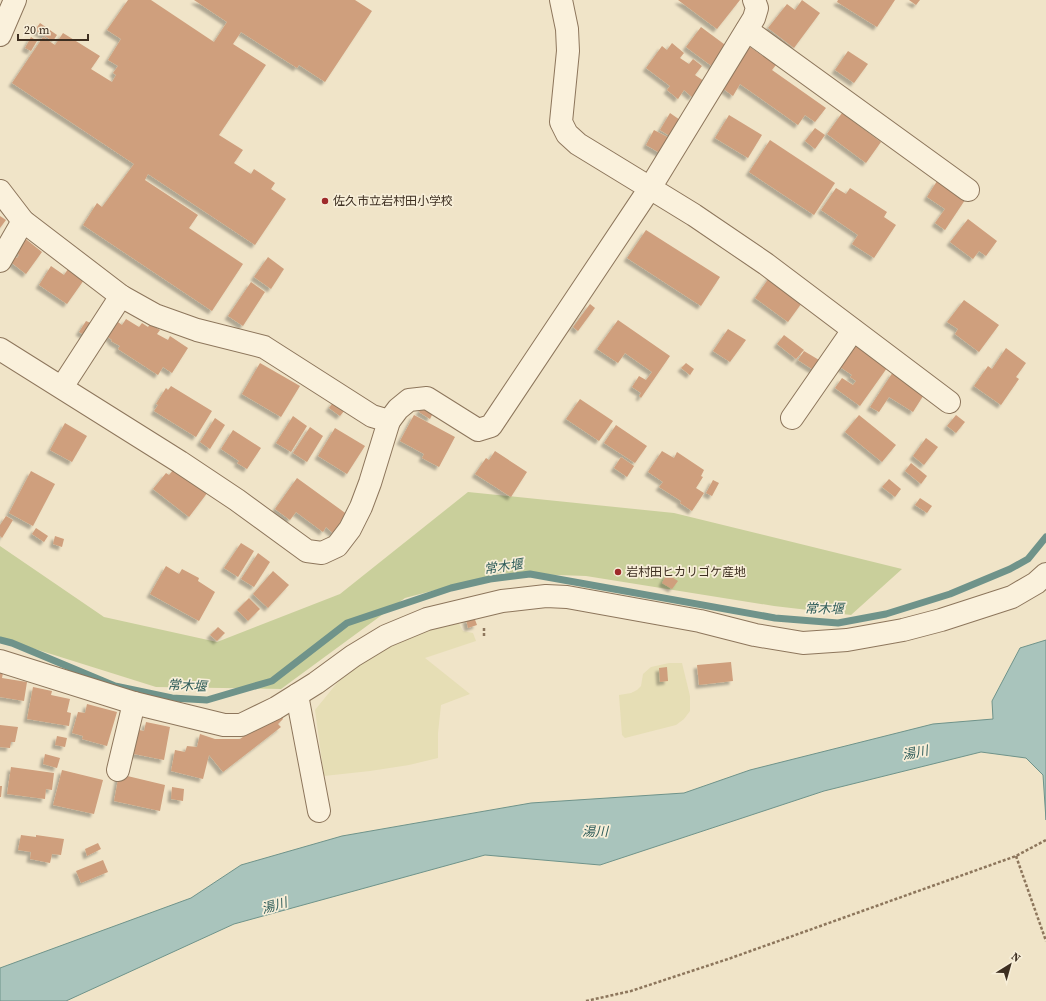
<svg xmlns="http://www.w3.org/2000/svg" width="1046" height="1001" font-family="'Source Serif 4','Noto Sans JP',serif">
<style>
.farmland{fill:#e6deb5}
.green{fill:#c9cf9b}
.water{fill:#a9c4bc;stroke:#6f938a}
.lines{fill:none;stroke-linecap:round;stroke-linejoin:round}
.stream{stroke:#6f938a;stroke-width:7}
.building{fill:#cf9f7d;filter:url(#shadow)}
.minor-casing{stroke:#8d765c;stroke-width:24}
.path{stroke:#8d765c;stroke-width:2.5;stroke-dasharray:3 2;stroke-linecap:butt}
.minor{stroke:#faf1dc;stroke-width:22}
.poi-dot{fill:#9e2a2b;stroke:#f7eed8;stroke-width:1.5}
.labels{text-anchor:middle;stroke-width:3.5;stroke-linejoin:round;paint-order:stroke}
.poi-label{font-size:12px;fill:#3d2e20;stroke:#f7eed8;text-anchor:start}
.water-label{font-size:13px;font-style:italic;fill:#2f5d5a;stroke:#f7eed8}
</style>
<defs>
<filter id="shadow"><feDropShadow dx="-3.5" dy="3.5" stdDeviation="1" flood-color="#0004"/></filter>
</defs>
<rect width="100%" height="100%" fill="#f0e4c8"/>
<g class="farmland">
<path d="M 456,618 L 463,631 L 473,633 L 476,641 L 425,658 L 470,694 L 441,705 L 438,733 L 438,758 L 409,765 L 370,771 L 324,776 L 315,710 L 337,683 L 369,656 L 400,638 Z"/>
<path d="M 669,663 L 682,663 L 690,696 L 690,711 L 684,719 L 676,725 L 625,738 L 622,735 L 619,695 L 631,693 L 637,690 L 641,686 L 643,674 L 651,667 Z"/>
</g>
<path class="green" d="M 468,492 L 674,513 L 902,569 L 851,615 L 774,606 L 586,576 L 500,573 L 405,598 L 281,689 L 156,687 L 0,638 L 0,546 L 104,617 L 217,642 L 340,594 Z"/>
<path class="water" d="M 1046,640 L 1046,820 L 1043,775 L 1026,758 L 981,752 L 824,791 L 600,865 L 485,855 L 234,924 L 66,1001 L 0,1001 L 0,968 L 191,898 L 241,865 L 342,836 L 531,803 L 684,793 L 750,770 L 933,724 L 993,719 L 992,701 L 1020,648 Z"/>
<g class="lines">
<path class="stream" d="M 0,640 L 12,643 L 115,686 L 172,698 L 207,700 L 272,681 L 347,623 L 451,588 L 490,579 L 530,574 L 775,618 L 838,623 L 886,614 L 950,594 L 1010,569 L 1028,559 L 1046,537"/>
</g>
<g class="building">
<path d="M 128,0 L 151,0 L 214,42 L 227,22 L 194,0 L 355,0 L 372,11 L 325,82 L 299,65 L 297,68 L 241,32 L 233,44 L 266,65 L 219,135 L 243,150 L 234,163 L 251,174 L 254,169 L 275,183 L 271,189 L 286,199 L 255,245 L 148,174 L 145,180 L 198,215 L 189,228 L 243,264 L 212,311 L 83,225 L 97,203 L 102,207 L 134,164 L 12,83 L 43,37 L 55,45 L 63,33 L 100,56 L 91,69 L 112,82 L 116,75 L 113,73 L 118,66 L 108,60 L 121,39 L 107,30 Z"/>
<path d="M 678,0 L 740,0 L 717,29 Z"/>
<path d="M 802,0 L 820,13 L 794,48 L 768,28 L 787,4 L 795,10 Z"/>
<path d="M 838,0 L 895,0 L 877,27 L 837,2 Z"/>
<path d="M 909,0 L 920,0 L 916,5 Z"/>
<path d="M 40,23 L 57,35 L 53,41 L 35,30 Z"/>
<path d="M 701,27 L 732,50 L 717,70 L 686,47 Z"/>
<path d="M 31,37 L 37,41 L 31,51 L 25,48 Z"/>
<path d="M 672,43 L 684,53 L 680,58 L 689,64 L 693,59 L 702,66 L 695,75 L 704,81 L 692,97 L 684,90 L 678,99 L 667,90 L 670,86 L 646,68 L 662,46 L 667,50 Z"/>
<path d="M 750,47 L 776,65 L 772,70 L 826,108 L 815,122 L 805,115 L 798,125 L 740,84 L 733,96 L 721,87 Z"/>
<path d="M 848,51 L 868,64 L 854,83 L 835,70 Z"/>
<path d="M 670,113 L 683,122 L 673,138 L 660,130 Z"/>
<path d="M 842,113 L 881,142 L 866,163 L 827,134 Z"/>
<path d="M 729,115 L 762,135 L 748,158 L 715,138 Z"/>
<path d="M 815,128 L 825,135 L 815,149 L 805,141 Z"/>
<path d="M 654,130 L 673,140 L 665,156 L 646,145 Z"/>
<path d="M 770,140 L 835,183 L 814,215 L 749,172 Z"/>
<path d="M 937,181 L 965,200 L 945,230 L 935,223 L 945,209 L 927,197 Z"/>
<path d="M 836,188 L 846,194 L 850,188 L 887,212 L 884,217 L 896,225 L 874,258 L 852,244 L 858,235 L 821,210 Z"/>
<path d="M 0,216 L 6,220 L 0,228 Z"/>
<path d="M 968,219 L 997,241 L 986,256 L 979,251 L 973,259 L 950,242 Z"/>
<path d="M 646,230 L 720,277 L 701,306 L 627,258 Z"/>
<path d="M 22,236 L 42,252 L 26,274 L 8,260 L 12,255 L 17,258 L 19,255 L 12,249 Z"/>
<path d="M 268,257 L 284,269 L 271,289 L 254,277 Z"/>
<path d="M 51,266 L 64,275 L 68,269 L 84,280 L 67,304 L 39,285 Z"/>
<path d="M 771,275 L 804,300 L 788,322 L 755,298 Z"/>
<path d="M 251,282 L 265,292 L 243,326 L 228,316 Z"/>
<path d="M 964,300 L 999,325 L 979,352 L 955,334 L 958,329 L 947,322 Z"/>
<path d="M 590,304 L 595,308 L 578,331 L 573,327 Z"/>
<path d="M 126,319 L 139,327 L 142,323 L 148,327 L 150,324 L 160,330 L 157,334 L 168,340 L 170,336 L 188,348 L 172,373 L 163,367 L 158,375 L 118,349 L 120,346 L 111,341 L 112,340 L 108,337 L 118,322 L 122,325 Z"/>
<path d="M 618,320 L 670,356 L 641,398 L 639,396 L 641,393 L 632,387 L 639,376 L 646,380 L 652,372 L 625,353 L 618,363 L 597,349 Z"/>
<path d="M 86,321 L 93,324 L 86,336 L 79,332 Z"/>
<path d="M 728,329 L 746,340 L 730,362 L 713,351 Z"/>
<path d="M 784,335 L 804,350 L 796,359 L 777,344 Z"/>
<path d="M 857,343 L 887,368 L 860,406 L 835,388 L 842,378 L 853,385 L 856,381 L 850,377 L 852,375 L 840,367 Z"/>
<path d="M 1006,348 L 1026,363 L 1016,377 L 1019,379 L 1001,405 L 974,386 L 988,366 L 992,369 Z"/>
<path d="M 804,351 L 824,363 L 818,373 L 798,360 Z"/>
<path d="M 260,363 L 300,386 L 281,417 L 242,394 Z"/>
<path d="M 686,363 L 694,369 L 690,375 L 681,368 Z"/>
<path d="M 893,372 L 925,393 L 913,412 L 889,397 L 879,412 L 870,407 Z"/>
<path d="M 171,386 L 212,411 L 196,437 L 154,411 L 158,405 L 156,404 L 166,388 L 168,390 Z"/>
<path d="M 580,399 L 613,421 L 599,441 L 566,419 Z"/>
<path d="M 334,401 L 345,410 L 340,416 L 329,408 Z"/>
<path d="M 423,406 L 433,413 L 430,419 L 419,412 Z"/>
<path d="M 414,415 L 455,437 L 439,467 L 422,458 L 424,454 L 400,441 Z"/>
<path d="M 859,415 L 896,445 L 882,462 L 845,432 Z"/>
<path d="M 956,415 L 965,422 L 956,433 L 947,426 Z"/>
<path d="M 293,416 L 307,426 L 291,452 L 276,443 Z"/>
<path d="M 215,418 L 225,425 L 210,449 L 200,442 Z"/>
<path d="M 65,423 L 87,436 L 72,462 L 50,450 Z"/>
<path d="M 616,425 L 647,446 L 635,463 L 604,443 Z"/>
<path d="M 310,427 L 323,436 L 307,462 L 293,453 Z"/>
<path d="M 335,428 L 365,446 L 347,474 L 318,456 Z"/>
<path d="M 233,430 L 261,448 L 247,469 L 237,463 L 239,461 L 221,449 Z"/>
<path d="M 926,438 L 938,447 L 924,465 L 913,456 Z"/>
<path d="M 495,451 L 527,472 L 511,497 L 475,474 L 486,458 L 489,460 Z"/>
<path d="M 662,451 L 674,458 L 677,452 L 704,470 L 701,476 L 703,477 L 696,488 L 704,493 L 692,511 L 680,503 L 681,501 L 659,487 L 663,482 L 648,472 Z"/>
<path d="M 621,457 L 634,466 L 627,477 L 614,468 Z"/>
<path d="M 911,463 L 927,476 L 921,484 L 905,471 Z"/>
<path d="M 173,470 L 208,492 L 189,517 L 153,489 L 166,473 L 169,475 Z"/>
<path d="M 31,471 L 55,484 L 33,526 L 9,513 Z"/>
<path d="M 297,478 L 348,515 L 334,534 L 326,527 L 323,532 L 296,512 L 290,520 L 275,509 Z"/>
<path d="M 889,479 L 901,489 L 895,497 L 882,487 Z"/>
<path d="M 713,480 L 719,483 L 712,496 L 706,493 Z"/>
<path d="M 920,498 L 932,506 L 927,513 L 915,505 Z"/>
<path d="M 6,516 L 13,520 L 2,538 L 0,536 L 0,525 Z"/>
<path d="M 36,528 L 48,536 L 44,542 L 32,534 Z"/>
<path d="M 55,536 L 64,539 L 62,547 L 53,544 Z"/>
<path d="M 241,543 L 254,551 L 238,577 L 224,568 Z"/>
<path d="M 258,553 L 270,562 L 254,587 L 241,579 Z"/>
<path d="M 166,566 L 179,574 L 182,569 L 199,578 L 198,581 L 215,592 L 199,621 L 150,594 Z"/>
<path d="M 273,571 L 289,585 L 268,608 L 253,594 Z"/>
<path d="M 667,574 L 678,581 L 672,589 L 662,583 Z"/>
<path d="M 249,598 L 260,609 L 248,621 L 237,610 Z"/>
<path d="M 474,617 L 477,625 L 468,628 L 466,619 Z"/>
<path d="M 218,627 L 225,633 L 217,641 L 210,635 Z"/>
<path d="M 731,662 L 733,681 L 699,685 L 697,665 Z"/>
<path d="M 667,667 L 668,681 L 660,682 L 659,668 Z"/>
<path d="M 0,672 L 3,673 L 2,678 L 27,682 L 24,701 L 0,697 Z"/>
<path d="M 33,687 L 52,691 L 51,695 L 70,699 L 67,712 L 71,713 L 69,726 L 27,719 Z"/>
<path d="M 87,704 L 117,712 L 107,746 L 82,739 L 83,736 L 72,733 L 78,712 L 85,713 Z"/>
<path d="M 279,712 L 283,719 L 278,724 L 281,727 L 223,772 L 209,755 L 203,779 L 171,771 L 175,750 L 185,752 L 187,746 L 197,747 L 200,734 L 215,739 L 240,739 Z"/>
<path d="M 146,722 L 170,727 L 164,760 L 134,754 L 139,730 L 144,731 Z"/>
<path d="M 0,725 L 18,727 L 15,742 L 11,742 L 10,748 L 0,747 Z"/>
<path d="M 57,736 L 67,738 L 65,747 L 55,745 Z"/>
<path d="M 45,754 L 60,758 L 57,768 L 43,764 Z"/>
<path d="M 11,767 L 54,773 L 52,790 L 46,789 L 45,799 L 7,794 Z"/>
<path d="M 62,770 L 103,780 L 94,814 L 53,805 Z"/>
<path d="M 119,774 L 165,785 L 160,811 L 114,801 Z"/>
<path d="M 0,786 L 2,786 L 1,797 L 0,797 Z"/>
<path d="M 172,787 L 184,789 L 183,801 L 171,799 Z"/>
<path d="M 21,835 L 36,837 L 36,835 L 64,839 L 61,855 L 52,854 L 50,863 L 30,859 L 31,852 L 18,850 Z"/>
<path d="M 98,843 L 101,849 L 87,856 L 85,849 Z"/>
<path d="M 103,860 L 108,872 L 81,883 L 76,871 Z"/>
</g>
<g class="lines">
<defs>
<g id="minor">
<path d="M 754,0 L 757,8 L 754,18 L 650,188 L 694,215 L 766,264 L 949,402"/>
<path d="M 747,30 L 968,190"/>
<path d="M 0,35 L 15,0"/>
<path d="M 0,191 L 23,221 L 121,296 L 155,315 L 197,330 L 264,347 L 372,416 L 389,421 L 398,409 L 409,400 L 427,398 L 478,430 L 491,426 L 650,188 L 578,144 L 567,134 L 561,122 L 568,51 L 567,29 L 561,0"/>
<path d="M 0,261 L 23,221"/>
<path d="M 0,349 L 180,462 L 237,500 L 307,551 L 322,553 L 337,546 L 350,529 L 361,507 L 370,483 L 389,421"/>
<path d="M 62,387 L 121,296"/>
<path d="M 792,418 L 853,330"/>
<path d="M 0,661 L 134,703 L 224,725 L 241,725 L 276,708 L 316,683 L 353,656 L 386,636 L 427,619 L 502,601 L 546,596 L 567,597 L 700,621 L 755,635 L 803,643 L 847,640 L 903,630 L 941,620 L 1012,597 L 1036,583 L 1046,574"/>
<path d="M 297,695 L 319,811"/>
<path d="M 118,770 L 134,703"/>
</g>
</defs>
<use href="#minor" class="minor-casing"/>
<g class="path">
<path d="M 484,628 L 484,636"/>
<path d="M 1016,856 L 1046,941"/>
<path d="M 586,1001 L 631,991 L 731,958 L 1016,856 L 1046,840"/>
</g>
<use href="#minor" class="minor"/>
</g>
<g class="poi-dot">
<circle cx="325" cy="201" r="4"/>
<circle cx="618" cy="572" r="4"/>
</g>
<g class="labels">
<g class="poi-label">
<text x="333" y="205">佐久市立岩村田小学校</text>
<text x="626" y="576">岩村田ヒカリゴケ産地</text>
</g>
<g class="water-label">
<text transform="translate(503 566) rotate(-8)" y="5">常木堰</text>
<text transform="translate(824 608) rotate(1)" y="5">常木堰</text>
<text transform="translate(187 685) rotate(3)" y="5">常木堰</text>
<text transform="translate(915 752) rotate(-11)" y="5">湯川</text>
<text x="595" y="836">湯川</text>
<text transform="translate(274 905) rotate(-16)" y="5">湯川</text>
</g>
</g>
<g transform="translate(1010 965) rotate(37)" stroke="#f7eed8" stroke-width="3" paint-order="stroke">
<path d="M0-3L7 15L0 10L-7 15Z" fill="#3d2e20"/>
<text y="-6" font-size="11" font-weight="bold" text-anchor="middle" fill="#3d2e20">N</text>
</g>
<path d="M18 34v6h70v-6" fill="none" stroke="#3d2e20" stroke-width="2"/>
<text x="24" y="34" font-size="12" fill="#3d2e20" stroke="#f7eed8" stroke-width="3" paint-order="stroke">20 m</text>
</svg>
